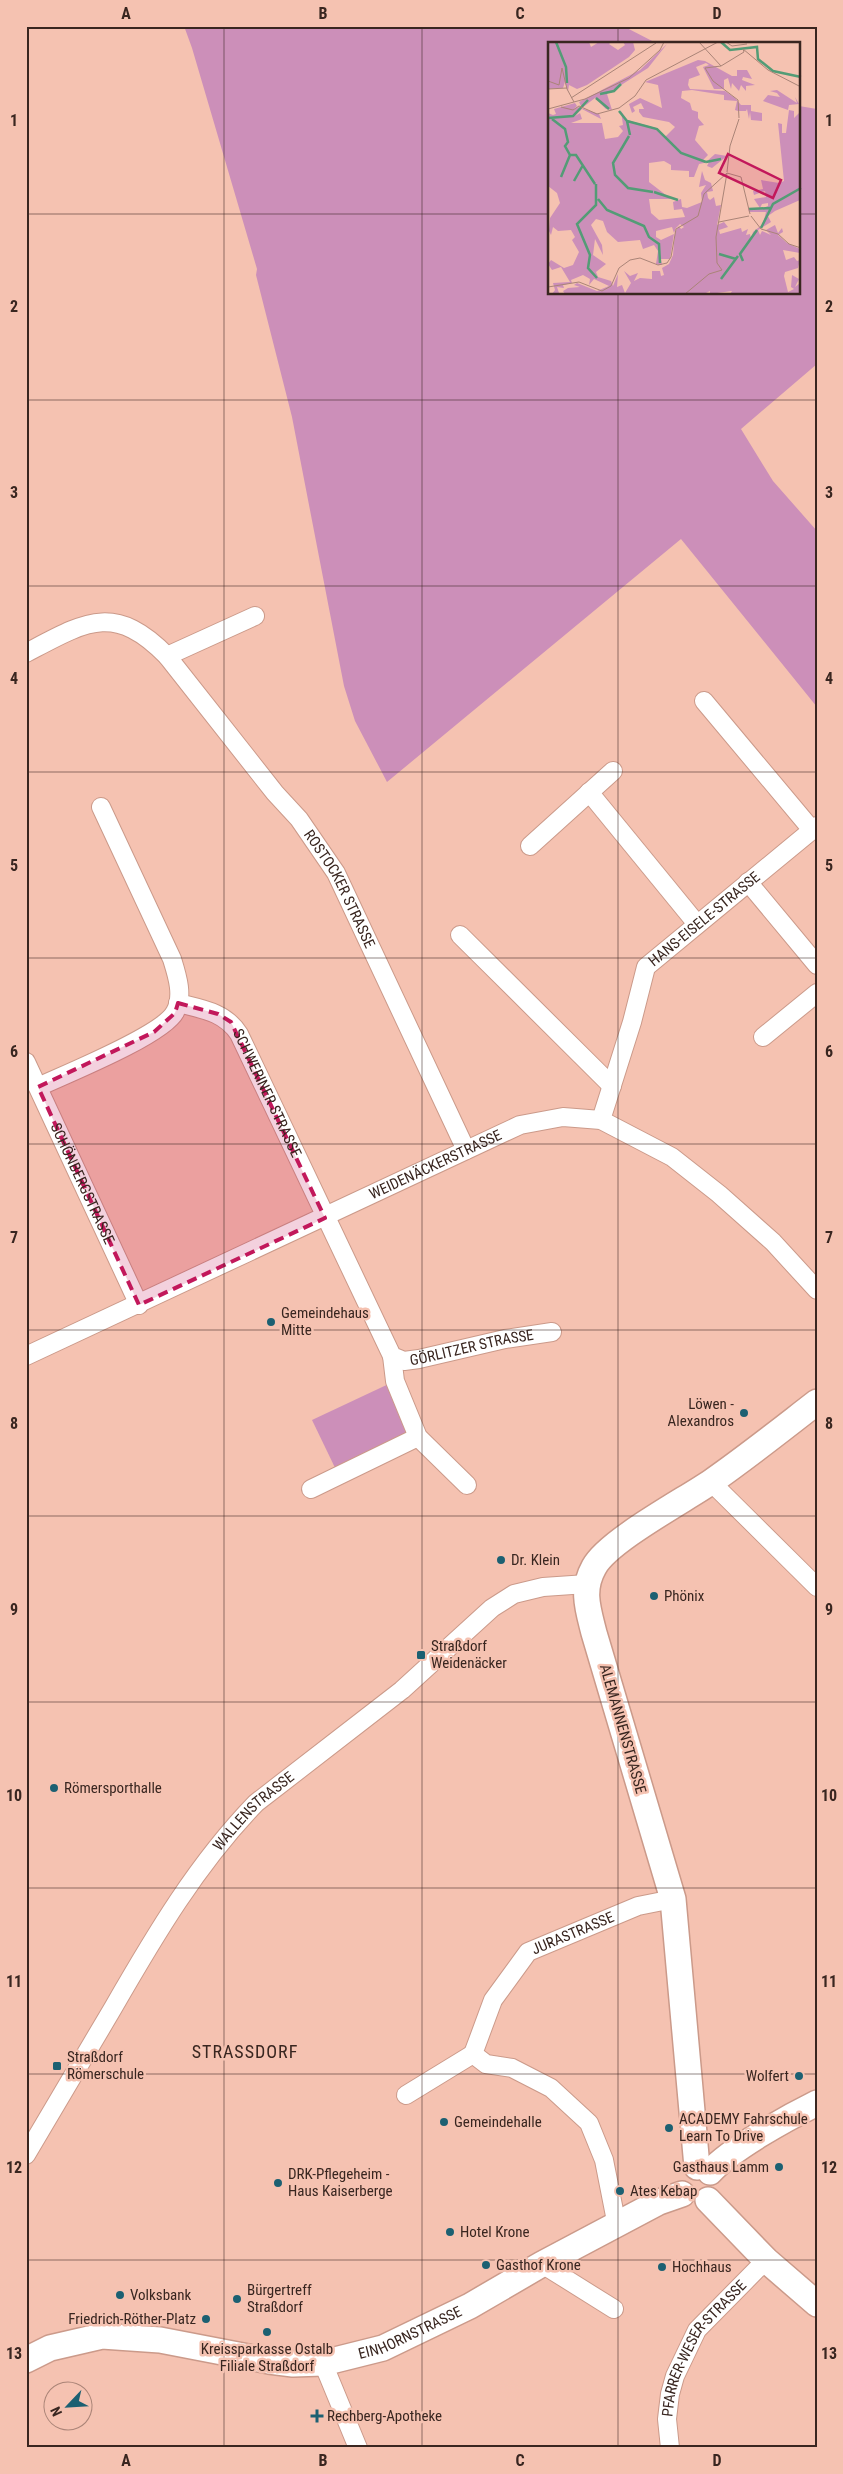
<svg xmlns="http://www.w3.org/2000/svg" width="843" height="2474" font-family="'Roboto Condensed',sans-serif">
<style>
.green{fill:#cc8fb9}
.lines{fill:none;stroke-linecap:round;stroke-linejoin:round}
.street-casing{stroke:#cb9a8a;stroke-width:20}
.secondary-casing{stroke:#cb9a8a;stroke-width:28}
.street{stroke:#fff;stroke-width:18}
.secondary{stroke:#fff;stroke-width:25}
.marked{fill:#c2185b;fill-opacity:0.2;stroke:#c2185b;stroke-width:4;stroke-dasharray:10 6;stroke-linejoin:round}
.grid{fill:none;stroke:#392620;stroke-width:1;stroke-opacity:0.55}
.poi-dot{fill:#1c6072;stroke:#f5c2b1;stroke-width:2}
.labels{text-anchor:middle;stroke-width:5;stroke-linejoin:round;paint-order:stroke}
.street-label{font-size:15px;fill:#392620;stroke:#f5c2b1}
.poi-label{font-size:15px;fill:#392620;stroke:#f5c2b1;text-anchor:start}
.quarter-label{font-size:18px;letter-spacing:1px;fill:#392620;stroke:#f5c2b1}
.inset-river{fill:none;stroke:#539c76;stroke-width:2.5}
.inset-road{fill:none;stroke:#aa8477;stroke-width:1}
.view{fill:#c2185b;fill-opacity:0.15;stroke:#c2185b;stroke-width:2.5}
.inset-edge{fill:none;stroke:#392620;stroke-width:2.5}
.neatline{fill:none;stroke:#392620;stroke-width:2}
.grid-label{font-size:16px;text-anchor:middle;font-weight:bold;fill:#392620}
</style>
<rect width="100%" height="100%" fill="#f5c2b1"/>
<g class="green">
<path d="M 184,26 L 623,26 L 658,44 L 549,44 L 549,294 L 799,294 L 799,106 L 817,109 L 817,364 L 741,429 L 773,481 L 817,531 L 817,707 L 681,539 L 387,782 L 355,721 L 344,686 L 292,417 L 256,275 L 257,269 L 192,48 Z"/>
<path d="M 395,1381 L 418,1437 L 339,1476 L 312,1420 Z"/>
</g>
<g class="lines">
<defs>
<g id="street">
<path id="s1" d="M 26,653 C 85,622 114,602 167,656 L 275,793 L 299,819 L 336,873 L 466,1150"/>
<path d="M 167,656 L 255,616"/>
<path d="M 704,701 L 812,830"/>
<path d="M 589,792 L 697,924"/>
<path d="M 530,846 L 613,771"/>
<path d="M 748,882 L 817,965"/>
<path d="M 460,935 L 612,1086"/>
<path id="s2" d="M 178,1003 C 202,1009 225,1012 239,1034 L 392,1356 L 404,1361 L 419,1359 L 505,1339 L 552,1332"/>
<path d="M 763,1037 L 817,993"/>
<path id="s3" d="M 26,1062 L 139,1305"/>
<path d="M 38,1087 C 66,1074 163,1035 175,1012 C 184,996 177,975 172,959 L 101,807"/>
<path id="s4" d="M 601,1120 L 632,1022 L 646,967 L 817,826"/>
<path id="s5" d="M 26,1356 L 520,1125 L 563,1117 L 601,1120 L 672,1157 L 719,1194 L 773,1242 L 817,1290"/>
<path d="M 392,1356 L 395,1381 L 418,1437 L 467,1485"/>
<path d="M 711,1482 L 817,1587"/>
<path d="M 311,1489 L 418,1437"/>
<path d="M 406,2095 L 473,2054"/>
<path id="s6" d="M 26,2155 C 55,2106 84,2057 113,2008 C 155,1935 197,1864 256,1803 L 402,1690 L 492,1608 L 514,1594 L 543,1587 L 587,1584"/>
<path id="s7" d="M 617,2226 L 604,2160 L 589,2123 L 551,2088 L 512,2068 L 486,2064 L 473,2054 L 493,2000 L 528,1952 L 638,1906 L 673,1899"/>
<path d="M 542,2264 L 614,2309"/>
<path d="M 323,2363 L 358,2448"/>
<path id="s8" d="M 670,2448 L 667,2419 L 670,2394 L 675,2376 L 697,2330 L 766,2260"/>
</g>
<g id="secondary">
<path d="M 697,2167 L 673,1899 L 594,1633 C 588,1609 581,1590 594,1567 C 608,1541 683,1501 711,1482 C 747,1457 782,1429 817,1402"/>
<path d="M 710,2172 C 732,2148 787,2118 817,2103"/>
<path d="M 708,2200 L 766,2260 L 817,2304"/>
<path id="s9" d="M 26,2360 L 50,2348 L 102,2336 L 160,2340 L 269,2361 L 293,2364 L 323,2363 L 383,2348 L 470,2306 L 542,2264 L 659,2202 L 682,2194"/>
</g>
</defs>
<use href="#street" class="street-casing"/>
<use href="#secondary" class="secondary-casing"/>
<use href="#street" class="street"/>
<use href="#secondary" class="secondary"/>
</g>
<path class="marked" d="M 178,1003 L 218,1014 L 231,1022 L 325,1218 L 139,1305 L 38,1087 L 154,1032 L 175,1013 Z"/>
<path class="grid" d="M 224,26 L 224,2448M 422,26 L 422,2448M 618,26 L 618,44M 26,214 L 549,214M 799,214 L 817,214M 618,294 L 618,2448M 26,400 L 817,400M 26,586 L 817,586M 26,772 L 817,772M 26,958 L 817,958M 26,1144 L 817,1144M 26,1330 L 817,1330M 26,1516 L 817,1516M 26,1702 L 817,1702M 26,1888 L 817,1888M 26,2074 L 817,2074M 26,2260 L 817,2260"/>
<g class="poi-dot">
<circle cx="271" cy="1322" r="5"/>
<circle cx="744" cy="1413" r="5"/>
<circle cx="501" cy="1560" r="5"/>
<circle cx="654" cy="1596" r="5"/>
<rect x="416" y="1650" width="10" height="10" rx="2.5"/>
<circle cx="54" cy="1788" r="5"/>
<rect x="52" y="2061" width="10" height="10" rx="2.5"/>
<circle cx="799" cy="2076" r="5"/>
<circle cx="444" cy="2122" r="5"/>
<circle cx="669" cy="2128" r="5"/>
<circle cx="779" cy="2167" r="5"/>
<circle cx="278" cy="2183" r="5"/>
<circle cx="620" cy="2191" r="5"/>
<circle cx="450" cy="2232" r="5"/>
<circle cx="486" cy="2265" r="5"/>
<circle cx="662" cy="2267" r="5"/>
<circle cx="120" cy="2295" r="5"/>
<circle cx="237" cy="2299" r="5"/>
<circle cx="206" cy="2319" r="5"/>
<circle cx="267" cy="2332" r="5"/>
<path d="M314.5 2408.5h5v5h5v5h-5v5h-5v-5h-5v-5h5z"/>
</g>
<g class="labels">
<g class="street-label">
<text dy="5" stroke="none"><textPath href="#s1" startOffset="449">ROSTOCKER STRASSE</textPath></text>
<text dy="5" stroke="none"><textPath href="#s4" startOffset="235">HANS-EISELE-STRASSE</textPath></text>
<text dy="5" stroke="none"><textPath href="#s2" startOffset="136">SCHWERINER STRASSE</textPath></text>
<text dy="5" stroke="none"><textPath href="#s5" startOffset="452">WEIDENÄCKERSTRASSE</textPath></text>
<text dy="5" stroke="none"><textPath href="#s3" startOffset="134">SCHÖNBERGSTRASSE</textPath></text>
<text dy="5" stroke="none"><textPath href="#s2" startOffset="509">GÖRLITZER STRASSE</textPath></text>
<text transform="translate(623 1729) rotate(74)" y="5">ALEMANNENSTRASSE</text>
<text dy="5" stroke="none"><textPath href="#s6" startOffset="414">WALLENSTRASSE</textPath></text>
<text dy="5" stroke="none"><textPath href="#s7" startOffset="411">JURASTRASSE</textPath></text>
<text dy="5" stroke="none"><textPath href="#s9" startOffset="396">EINHORNSTRASSE</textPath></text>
<text dy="5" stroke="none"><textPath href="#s8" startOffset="111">PFARRER-WESER-STRASSE</textPath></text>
</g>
<g class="poi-label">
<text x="281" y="1318">Gemeindehaus<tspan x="281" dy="17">Mitte</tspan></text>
<text x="734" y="1409" text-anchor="end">Löwen -<tspan x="734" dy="17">Alexandros</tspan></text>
<text x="511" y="1565">Dr. Klein</text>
<text x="664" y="1601">Phönix</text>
<text x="431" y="1651">Straßdorf<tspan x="431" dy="17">Weidenäcker</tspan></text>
<text x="64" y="1793">Römersporthalle</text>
<text x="67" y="2062">Straßdorf<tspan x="67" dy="17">Römerschule</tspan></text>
<text x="789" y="2081" text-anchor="end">Wolfert</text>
<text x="679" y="2124">ACADEMY Fahrschule<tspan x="679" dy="17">Learn To Drive</tspan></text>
<text x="454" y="2127">Gemeindehalle</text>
<text x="769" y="2172" text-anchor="end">Gasthaus Lamm</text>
<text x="288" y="2179">DRK-Pflegeheim -<tspan x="288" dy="17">Haus Kaiserberge</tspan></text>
<text x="630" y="2196">Ates Kebap</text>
<text x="460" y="2237">Hotel Krone</text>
<text x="496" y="2270">Gasthof Krone</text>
<text x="672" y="2272">Hochhaus</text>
<text x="247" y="2295">Bürgertreff<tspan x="247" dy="17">Straßdorf</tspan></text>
<text x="130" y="2300">Volksbank</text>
<text x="196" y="2324" text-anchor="end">Friedrich-Röther-Platz</text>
<text x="267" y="2354" text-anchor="middle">Kreissparkasse Ostalb<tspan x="267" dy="17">Filiale Straßdorf</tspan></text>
<text x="327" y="2421">Rechberg-Apotheke</text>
</g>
<g class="quarter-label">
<text x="245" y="2058">STRASSDORF</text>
</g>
</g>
<g transform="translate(548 42)">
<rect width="252" height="252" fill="#f5c2b1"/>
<path d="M 0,0 L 41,0 L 43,5 L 51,0 L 63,0 L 61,2 L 70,8 L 77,3 L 75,0 L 85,0 L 87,8 L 81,15 L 39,43 L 29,47 L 21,43 L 20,49 L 17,40 L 15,46 L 0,47 ZM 119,2 L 100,26 L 59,52 L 64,68 L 58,67 L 47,56 L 34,66 L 31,60 L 92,28 ZM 150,18 L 157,19 L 184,34 L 189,34 L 189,28 L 199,28 L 204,37 L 195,35 L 194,38 L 207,43 L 198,44 L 198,49 L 193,43 L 191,49 L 184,41 L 183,47 L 180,36 L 176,38 L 176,47 L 166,47 L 155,25 L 161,23 L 158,21 L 148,25 L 152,33 L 141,37 L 140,43 L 142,47 L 177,49 L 187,56 L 193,63 L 203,63 L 203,69 L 214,71 L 214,79 L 203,78 L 202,70 L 201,77 L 199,67 L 198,69 L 187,69 L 190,68 L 187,68 L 189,59 L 176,58 L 176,53 L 144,48 L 134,49 L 133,56 L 142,61 L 144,68 L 150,70 L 150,76 L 156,83 L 151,84 L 147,98 L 160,113 L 154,119 L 158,120 L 167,112 L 179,114 L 164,126 L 159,124 L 161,120 L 151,122 L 146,135 L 141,135 L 141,129 L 123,128 L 123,123 L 116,119 L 101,121 L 101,140 L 123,157 L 101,157 L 103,171 L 111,178 L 137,175 L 134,167 L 126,168 L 125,160 L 133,157 L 134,165 L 139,166 L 154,160 L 153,151 L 158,143 L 151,145 L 154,129 L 157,138 L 163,141 L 165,149 L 159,150 L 160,156 L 162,158 L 166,155 L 168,164 L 173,163 L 169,183 L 176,180 L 180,185 L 171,188 L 172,192 L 193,186 L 194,190 L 200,187 L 198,193 L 202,192 L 203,197 L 205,190 L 215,182 L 218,170 L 201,170 L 200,166 L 213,167 L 220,164 L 220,161 L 214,162 L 212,166 L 206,157 L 218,155 L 217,149 L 206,153 L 205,149 L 215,147 L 213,138 L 231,141 L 236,139 L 230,81 L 234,82 L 234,91 L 238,91 L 241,68 L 246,69 L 246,76 L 252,70 L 252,158 L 227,169 L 220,174 L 223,180 L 210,188 L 212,193 L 214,189 L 223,193 L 218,188 L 227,183 L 230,191 L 234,186 L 235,190 L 230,193 L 239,201 L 252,207 L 252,211 L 235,208 L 238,218 L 246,215 L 249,219 L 252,218 L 250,226 L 237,230 L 236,234 L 240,250 L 246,247 L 243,245 L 244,233 L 251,237 L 247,245 L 252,241 L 252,252 L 182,252 L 184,249 L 162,252 L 162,249 L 156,252 L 17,252 L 15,249 L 20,246 L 32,245 L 26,243 L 29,241 L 49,249 L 61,244 L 46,237 L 41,243 L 42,237 L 35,233 L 23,238 L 24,241 L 15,243 L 16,246 L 9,245 L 11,251 L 4,252 L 7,248 L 5,241 L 22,240 L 13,225 L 4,228 L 0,222 L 3,218 L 16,226 L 25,223 L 31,210 L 24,198 L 27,195 L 23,188 L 10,189 L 5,185 L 3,193 L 1,189 L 2,176 L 12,161 L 9,151 L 0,144 L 0,71 L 5,73 L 8,72 L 6,67 L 27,61 L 29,64 L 25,68 L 30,65 L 51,72 L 53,77 L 34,67 L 27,74 L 32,71 L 34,77 L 23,81 L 54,81 L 57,97 L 70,95 L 75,89 L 71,84 L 75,83 L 73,69 L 79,78 L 108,86 L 117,95 L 127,85 L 121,80 L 95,75 L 91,70 L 91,67 L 96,67 L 93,61 L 85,65 L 87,69 L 84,71 L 81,62 L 92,56 L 114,66 L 110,43 L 97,40 ZM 48,177 L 55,179 L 59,190 L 70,200 L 92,198 L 95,207 L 106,203 L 110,209 L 108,222 L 111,223 L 114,223 L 113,217 L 122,217 L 126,192 L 113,198 L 108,195 L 108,189 L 124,185 L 126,191 L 128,186 L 132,182 L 136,185 L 133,187 L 131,184 L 127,190 L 125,213 L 121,222 L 114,226 L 116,233 L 113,234 L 112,229 L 104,229 L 104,237 L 92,236 L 86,239 L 90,231 L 82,234 L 76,229 L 83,241 L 77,251 L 74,243 L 69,245 L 70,232 L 65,244 L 63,239 L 50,235 L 48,230 L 58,222 L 45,213 L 47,197 L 55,213 L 54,203 L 43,183 ZM 229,48 L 249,61 L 247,55 L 251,62 L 241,63 L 240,68 L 215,59 L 220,53 L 232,55 L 229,51 L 222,49 Z" fill="#cc8fb9" fill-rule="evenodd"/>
<path class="inset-river" d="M 8,0 L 18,25 L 19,41M 173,0 L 182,8 L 209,5 L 210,17 L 225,29 L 253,35M 52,52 L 66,49 L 73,42M 48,56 L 61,67M 71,69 L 79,79 L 82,93M 0,76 L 25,74 L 40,58M 4,77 L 17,87 L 20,100 L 17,104 L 22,113 L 28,113 L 47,142M 79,79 L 109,87 L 133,111 L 158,120M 81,94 L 65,121 L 67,133 L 80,146 L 105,150M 158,120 L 173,117M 13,135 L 22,113M 26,139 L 35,123M 48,142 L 48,163 L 29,182 L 42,213 L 40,226 L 49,236M 106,150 L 130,158M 50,157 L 59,168 L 96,184 L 101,195 L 111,202 L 112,221M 201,167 L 222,166M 213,186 L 225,162 L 253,146M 171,212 L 188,217M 195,219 L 192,212 L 209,188M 173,237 L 190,214"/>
<path class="inset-road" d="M 151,0 L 173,24M 178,0 L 184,4 L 199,2M 195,7 L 220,28 L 253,45M 0,39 L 11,43 L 14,26 L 19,47 L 26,60M 0,47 L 19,46M 23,56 L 108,1M 31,64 L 49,72 L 71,66 L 87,54 L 98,38 L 170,0M 13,65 L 25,68 L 31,64M 0,67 L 37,57 L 81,36 L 112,8 L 116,0M 191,76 L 190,58 L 165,39 L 157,26 L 173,24 L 196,10 L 195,7M 179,130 L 182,104 L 191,77M 179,131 L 193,135 L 202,172M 203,174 L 213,187 L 230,192 L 241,202 L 253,206M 171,180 L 201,174M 0,245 L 31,240 L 54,249 L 63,244 L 71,226 L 82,218 L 92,216 L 110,223 L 119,221 L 123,215 L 128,187 L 150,174 L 156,152 L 179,131M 137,252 L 161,232 L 174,228 L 169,221 L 168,195 L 179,131"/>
<path class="view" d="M 180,112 L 233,138 L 225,156 L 171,131 Z"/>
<rect width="252" height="252" class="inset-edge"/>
</g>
<rect width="843" height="2474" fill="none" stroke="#f5c2b1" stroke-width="55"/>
<g transform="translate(68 2406) rotate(245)"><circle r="24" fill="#f5c2b1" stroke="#aa8477"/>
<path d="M0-4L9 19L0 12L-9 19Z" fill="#1c6072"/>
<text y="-8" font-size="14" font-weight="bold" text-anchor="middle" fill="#392620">N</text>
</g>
<rect x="28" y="28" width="788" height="2418" class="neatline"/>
<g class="grid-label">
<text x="126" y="19">A</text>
<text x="323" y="19">B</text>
<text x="520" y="19">C</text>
<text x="717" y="19">D</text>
<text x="14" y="126">1</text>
<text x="829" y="126">1</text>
<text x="14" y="312">2</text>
<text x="829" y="312">2</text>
<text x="14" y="498">3</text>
<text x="829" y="498">3</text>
<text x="14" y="684">4</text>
<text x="829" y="684">4</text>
<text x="14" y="871">5</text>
<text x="829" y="871">5</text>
<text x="14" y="1057">6</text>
<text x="829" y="1057">6</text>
<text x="14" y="1243">7</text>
<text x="829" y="1243">7</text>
<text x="14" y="1429">8</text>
<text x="829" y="1429">8</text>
<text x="14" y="1615">9</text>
<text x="829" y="1615">9</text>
<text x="14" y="1801">10</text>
<text x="829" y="1801">10</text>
<text x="14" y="1987">11</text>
<text x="829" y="1987">11</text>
<text x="14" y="2173">12</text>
<text x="829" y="2173">12</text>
<text x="14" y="2359">13</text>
<text x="829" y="2359">13</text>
<text x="126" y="2466">A</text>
<text x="323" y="2466">B</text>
<text x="520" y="2466">C</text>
<text x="717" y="2466">D</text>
</g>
</svg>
